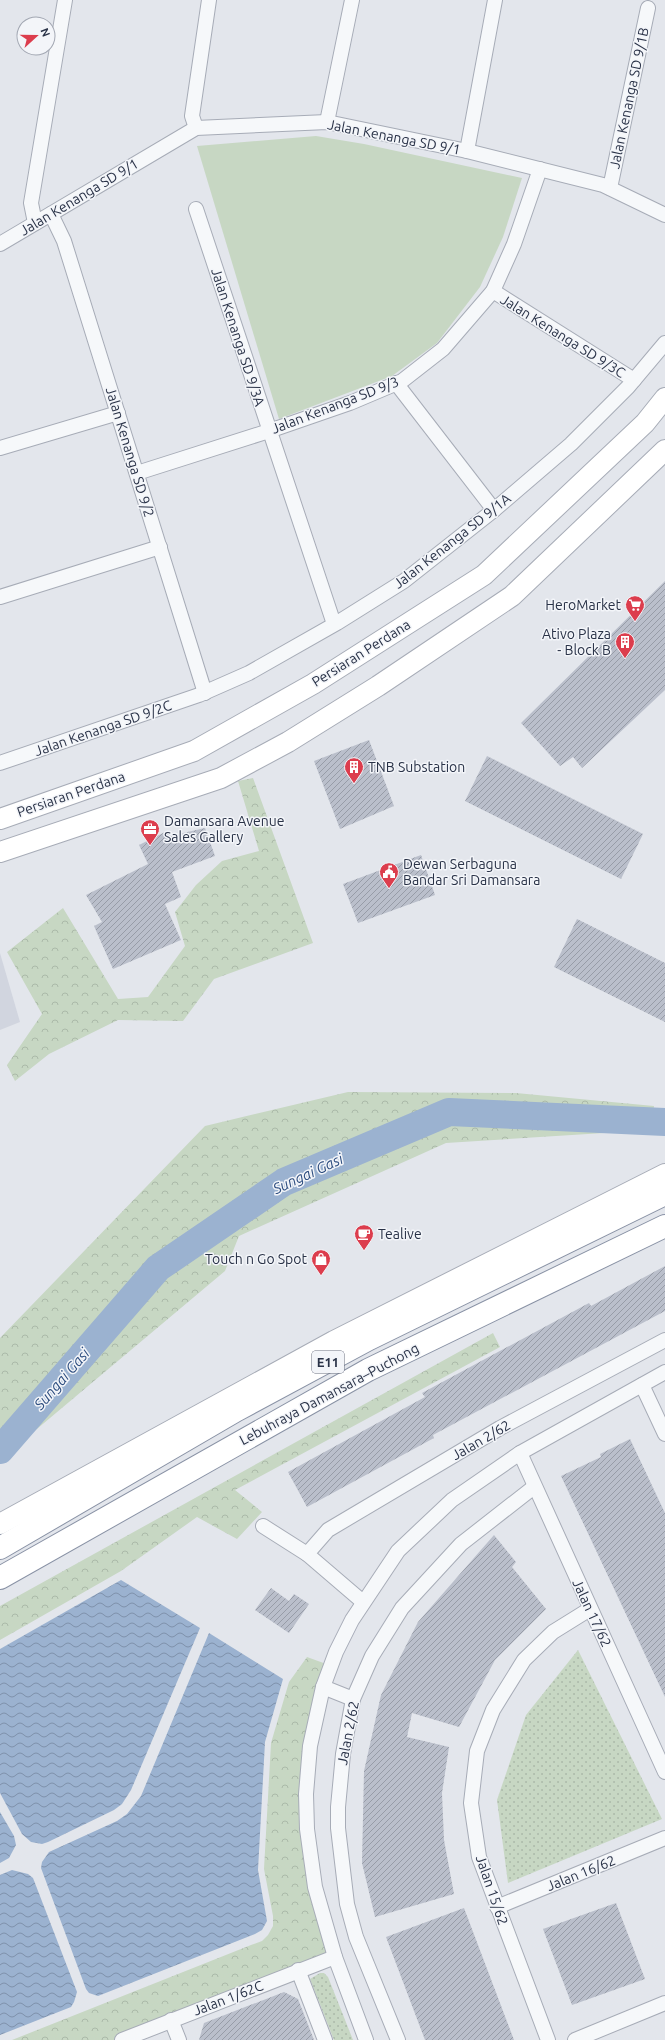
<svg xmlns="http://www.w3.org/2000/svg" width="665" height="2040" font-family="Ubuntu,sans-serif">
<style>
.built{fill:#d1d5df}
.grass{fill:url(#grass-dots)}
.forest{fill:url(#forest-crowns)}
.park{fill:#c7d7c3}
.water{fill:url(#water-waves)}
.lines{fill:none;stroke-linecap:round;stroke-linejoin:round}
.river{stroke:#9bb2d0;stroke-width:28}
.building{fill:url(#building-hatch)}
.minor-casing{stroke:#a7acb7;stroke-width:16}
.secondary-casing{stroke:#a7acb7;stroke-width:22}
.motorway-casing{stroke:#8992a5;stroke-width:24}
.minor{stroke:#f6f8fa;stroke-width:14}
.secondary{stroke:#fff;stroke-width:20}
.motorway{stroke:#fff;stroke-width:22}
.labels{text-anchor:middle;stroke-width:3;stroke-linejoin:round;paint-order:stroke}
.shield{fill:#f3f5f9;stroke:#666c7c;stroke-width:1}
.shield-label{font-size:13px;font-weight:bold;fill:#293247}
.street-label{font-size:14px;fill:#293247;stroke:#f3f5f9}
.poi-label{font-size:14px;fill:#293247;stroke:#f3f5f9;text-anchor:start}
.water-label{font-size:15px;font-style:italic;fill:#2e4e80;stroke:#f3f5f9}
</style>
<defs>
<pattern id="grass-dots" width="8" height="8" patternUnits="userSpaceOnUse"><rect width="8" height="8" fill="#c7d7c3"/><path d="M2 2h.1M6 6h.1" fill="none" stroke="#abb9a9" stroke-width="1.8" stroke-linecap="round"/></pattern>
<pattern id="forest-crowns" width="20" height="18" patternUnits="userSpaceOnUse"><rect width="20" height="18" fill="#c7d7c3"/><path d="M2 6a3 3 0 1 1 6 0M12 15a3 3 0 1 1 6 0" fill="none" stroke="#abb9a9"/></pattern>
<pattern id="water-waves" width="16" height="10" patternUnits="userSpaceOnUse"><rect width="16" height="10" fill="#9bb2d0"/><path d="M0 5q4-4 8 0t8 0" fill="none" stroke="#7e91ab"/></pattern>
<pattern id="building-hatch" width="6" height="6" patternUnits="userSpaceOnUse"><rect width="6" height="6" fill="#babfcb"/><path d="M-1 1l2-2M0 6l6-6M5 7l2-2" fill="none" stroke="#979ca7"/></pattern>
</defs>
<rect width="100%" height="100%" fill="#e3e6ec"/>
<path class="built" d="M 0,953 L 20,1022 L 0,1030 Z"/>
<g class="grass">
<path d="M 578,1650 L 662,1819 L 508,1883 L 497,1800 L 526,1715 Z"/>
<path d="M 320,1973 L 324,1973 L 328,1977 L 353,2040 L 334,2040 L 310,1979 Z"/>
</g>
<g class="forest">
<path d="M 253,778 L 313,943 L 214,979 L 183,1021 L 118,1020 L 49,1054 L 15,1081 L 7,1065 L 42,1014 L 7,952 L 63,908 L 118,999 L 148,997 L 185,946 L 175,912 L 196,885 L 222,861 L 259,851 L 238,781 Z"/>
<path d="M 348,1092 L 516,1093 L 654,1106 L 652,1130 L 446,1143 L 239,1236 L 225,1271 L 0,1460 L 0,1338 L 205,1126 Z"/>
<path d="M 493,1333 L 500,1347 L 235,1490 L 262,1512 L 237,1539 L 197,1517 L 121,1571 L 0,1640 L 0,1606 Z"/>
<path d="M 307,1657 L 329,1665 L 303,1799 L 330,1955 L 114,2040 L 12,2040 L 251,1945 L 262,1941 L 268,1935 L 273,1926 L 273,1916 L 264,1869 L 271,1743 L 289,1682 Z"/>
</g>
<path class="park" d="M 316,136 L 364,144 L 522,178 L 503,237 L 480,287 L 437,343 L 392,376 L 279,419 L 197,146 Z"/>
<g class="water">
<path d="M 121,1580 L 200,1628 L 131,1790 L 122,1804 L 114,1810 L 48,1842 L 42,1844 L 31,1842 L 22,1834 L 0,1793 L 0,1649 Z"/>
<path d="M 209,1633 L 283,1679 L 265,1742 L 258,1870 L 267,1921 L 262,1930 L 255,1934 L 98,1996 L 89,1993 L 86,1989 L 41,1868 L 42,1862 L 49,1852 L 117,1821 L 127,1814 L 141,1796 Z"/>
<path d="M 0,1812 L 14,1836 L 16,1845 L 9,1858 L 0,1863 Z"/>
<path d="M 12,1870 L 28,1874 L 33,1878 L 77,1992 L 74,2002 L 71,2007 L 0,2035 L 0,1875 Z"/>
</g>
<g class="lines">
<path class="river" d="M 0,1450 L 158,1268 L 284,1182 L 449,1112 L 665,1122"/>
</g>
<g class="building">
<path d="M 665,581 L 665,690 L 582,768 L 573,757 L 560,766 L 521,723 Z"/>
<path d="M 369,740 L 394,806 L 340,829 L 314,761 Z"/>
<path d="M 487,756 L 643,834 L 621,879 L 465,801 Z"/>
<path d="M 205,828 L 215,856 L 172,872 L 181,897 L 165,904 L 181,940 L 113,969 L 94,926 L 102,922 L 86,895 L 148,864 L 139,845 L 167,831 L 170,836 Z"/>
<path d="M 421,855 L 435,895 L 358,923 L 343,884 Z"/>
<path d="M 577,919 L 665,963 L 665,1022 L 554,967 Z"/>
<path d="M 665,1266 L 665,1311 L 433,1435 L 434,1438 L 307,1507 L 288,1472 L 425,1397 L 422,1393 L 589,1303 L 591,1306 Z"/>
<path d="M 630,1439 L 665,1513 L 665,1697 L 561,1476 L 601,1457 L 600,1454 Z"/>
<path d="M 494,1535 L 516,1562 L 512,1567 L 546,1609 L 495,1660 L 459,1727 L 412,1713 L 407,1737 L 449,1747 L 442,1793 L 444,1840 L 454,1894 L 375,1917 L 362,1863 L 364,1771 L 381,1695 L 418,1622 Z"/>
<path d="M 271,1588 L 289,1601 L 294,1594 L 309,1604 L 289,1633 L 255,1610 Z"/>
<path d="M 616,1903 L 645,1979 L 572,2005 L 543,1929 Z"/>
<path d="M 464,1908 L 514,2040 L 425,2040 L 386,1937 Z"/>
<path d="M 284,1992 L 298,1999 L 314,2040 L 199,2040 L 204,2023 Z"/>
</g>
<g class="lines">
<defs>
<g id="minor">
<path d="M 327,122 L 352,0"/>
<path d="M 196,128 L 192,116 L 209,0"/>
<path d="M 467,151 L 495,0"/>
<path d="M 610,188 L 648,8"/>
<path d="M 196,209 L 334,624"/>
<path d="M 51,214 L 64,241 L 205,693"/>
<path d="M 35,223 L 31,203 L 65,0"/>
<path d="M 0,244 L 196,128 L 327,122 L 467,151 L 603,185 L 665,215"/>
<path d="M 493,291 L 634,380"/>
<path d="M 396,383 L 494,510"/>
<path d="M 0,448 L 118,413"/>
<path d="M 137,473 L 269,431 L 350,403 L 402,381 L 443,349 L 493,291 L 514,244 L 540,169"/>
<path d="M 0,597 L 160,547"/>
<path d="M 0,763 L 199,695 L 249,673 L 337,623 L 404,581 L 494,510 L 571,444 L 628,387 L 665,343"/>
<path d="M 642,1385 L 665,1434"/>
<path d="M 520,1453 L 665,1772"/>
<path d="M 263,1526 L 307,1554"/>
<path d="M 363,1602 L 307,1554 L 328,1530 L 500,1428 L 665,1340"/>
<path d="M 323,1687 L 353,1699"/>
<path d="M 497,1907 L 665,1838"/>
<path d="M 298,1970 L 325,2040"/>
<path d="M 171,2020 L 179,2040"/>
<path d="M 122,2040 L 335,1957"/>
<path d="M 366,2040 L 335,1957 L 315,1887 L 307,1829 L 306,1794 L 310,1746 L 323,1687 L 336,1652 L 352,1620 L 398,1551 L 452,1500 L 520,1453 L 665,1372"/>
<path d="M 398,2040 L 356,1937 L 347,1904 L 338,1828 L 338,1807 L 343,1754 L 353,1699 L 372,1656 L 402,1608 L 461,1544 L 534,1487"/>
<path d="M 548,2040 L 479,1857 L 471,1803 L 477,1751 L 493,1710 L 524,1660 L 553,1632 L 590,1609"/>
<path d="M 575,2040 L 665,2003"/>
</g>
<g id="secondary">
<path d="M 0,819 L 194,751 L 313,684 L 484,575 L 645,423 L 665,398"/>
<path d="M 0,852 L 221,778 L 288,742 L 378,686 L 512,596 L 665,450"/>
<path d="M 0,1524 L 334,1341 L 665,1174"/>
</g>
<g id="motorway">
<path d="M 0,1548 L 237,1410 L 369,1339 L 665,1194"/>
<path d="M 0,1578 L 368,1370 L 665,1226"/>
</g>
</defs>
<use href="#minor" class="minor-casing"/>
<use href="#secondary" class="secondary-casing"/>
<use href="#motorway" class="motorway-casing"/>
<use href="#minor" class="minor"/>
<use href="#secondary" class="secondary"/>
<use href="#motorway" class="motorway"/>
</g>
<defs>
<symbol id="supermarket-pin" viewBox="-11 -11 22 30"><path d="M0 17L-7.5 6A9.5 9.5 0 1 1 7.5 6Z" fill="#dc3d4d" stroke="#f3f5f9"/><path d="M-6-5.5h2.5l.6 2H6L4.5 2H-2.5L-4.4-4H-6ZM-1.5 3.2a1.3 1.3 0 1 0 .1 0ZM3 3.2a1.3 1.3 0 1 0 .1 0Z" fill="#fff"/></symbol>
<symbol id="building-pin" viewBox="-11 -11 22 30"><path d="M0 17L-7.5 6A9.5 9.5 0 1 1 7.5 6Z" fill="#dc3d4d" stroke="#f3f5f9"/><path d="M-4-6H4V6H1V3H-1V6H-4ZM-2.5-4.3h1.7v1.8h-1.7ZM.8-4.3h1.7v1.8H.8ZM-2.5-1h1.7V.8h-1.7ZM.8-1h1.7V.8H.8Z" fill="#fff"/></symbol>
<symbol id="office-pin" viewBox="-11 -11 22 30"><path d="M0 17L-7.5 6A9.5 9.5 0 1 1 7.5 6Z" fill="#dc3d4d" stroke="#f3f5f9"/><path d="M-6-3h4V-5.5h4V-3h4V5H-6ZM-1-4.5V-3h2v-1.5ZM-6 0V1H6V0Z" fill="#fff"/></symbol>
<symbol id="civic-pin" viewBox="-11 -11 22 30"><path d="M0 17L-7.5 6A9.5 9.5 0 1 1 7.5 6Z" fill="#dc3d4d" stroke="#f3f5f9"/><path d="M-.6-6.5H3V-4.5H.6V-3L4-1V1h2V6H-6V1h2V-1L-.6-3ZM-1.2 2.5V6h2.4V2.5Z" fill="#fff"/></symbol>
<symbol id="cafe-pin" viewBox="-11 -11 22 30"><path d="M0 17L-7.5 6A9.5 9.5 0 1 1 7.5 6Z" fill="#dc3d4d" stroke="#f3f5f9"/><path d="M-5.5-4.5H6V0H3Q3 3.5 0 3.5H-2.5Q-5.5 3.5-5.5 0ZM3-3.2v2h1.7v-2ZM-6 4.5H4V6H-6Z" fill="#fff"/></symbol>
<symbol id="shop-pin" viewBox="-11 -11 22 30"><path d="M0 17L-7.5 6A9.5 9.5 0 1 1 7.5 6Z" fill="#dc3d4d" stroke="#f3f5f9"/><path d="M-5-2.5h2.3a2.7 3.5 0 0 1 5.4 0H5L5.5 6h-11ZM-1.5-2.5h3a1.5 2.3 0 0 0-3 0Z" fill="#fff"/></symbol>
</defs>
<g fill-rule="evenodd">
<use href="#supermarket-pin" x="624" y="594" width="22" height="30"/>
<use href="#building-pin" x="614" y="631" width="22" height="30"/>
<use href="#building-pin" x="343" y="756" width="22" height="30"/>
<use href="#office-pin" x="139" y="818" width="22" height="30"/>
<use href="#civic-pin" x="378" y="861" width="22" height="30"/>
<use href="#cafe-pin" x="353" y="1223" width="22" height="30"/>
<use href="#shop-pin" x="310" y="1248" width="22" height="30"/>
</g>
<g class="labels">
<rect class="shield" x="312" y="1351" width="32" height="22" rx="3"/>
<g class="shield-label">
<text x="328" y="1367">E11</text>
</g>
<g class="street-label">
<text transform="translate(629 98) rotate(-78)" y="5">Jalan Kenanga SD 9/1B</text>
<text transform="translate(394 137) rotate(11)" y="5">Jalan Kenanga SD 9/1</text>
<text transform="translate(79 197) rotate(-31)" y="5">Jalan Kenanga SD 9/1</text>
<text transform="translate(563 336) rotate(32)" y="5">Jalan Kenanga SD 9/3C</text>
<text transform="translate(238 337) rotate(72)" y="5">Jalan Kenanga SD 9/3A</text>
<text transform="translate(335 405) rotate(-21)" y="5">Jalan Kenanga SD 9/3</text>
<text transform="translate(130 452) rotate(73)" y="5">Jalan Kenanga SD 9/2</text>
<text transform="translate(452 541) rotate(-38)" y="5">Jalan Kenanga SD 9/1A</text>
<text transform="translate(361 653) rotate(-32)" y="5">Persiaran Perdana</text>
<text transform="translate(103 728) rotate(-19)" y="5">Jalan Kenanga SD 9/2C</text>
<text transform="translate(71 794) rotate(-19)" y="5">Persiaran Perdana</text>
<text transform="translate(329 1394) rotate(-28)" y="5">Lebuhraya Damansara–Puchong</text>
<text transform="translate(481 1440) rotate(-30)" y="5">Jalan 2/62</text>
<text transform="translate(592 1613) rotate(65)" y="5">Jalan 17/62</text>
<text transform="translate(348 1733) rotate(-79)" y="5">Jalan 2/62</text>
<text transform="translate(581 1873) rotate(-22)" y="5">Jalan 16/62</text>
<text transform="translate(492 1890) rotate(71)" y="5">Jalan 15/62</text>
<text transform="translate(228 1998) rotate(-21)" y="5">Jalan 1/62C</text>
</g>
<g class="poi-label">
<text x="621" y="610" text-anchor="end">HeroMarket</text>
<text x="611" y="639" text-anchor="end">Ativo Plaza<tspan x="611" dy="16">- Block B</tspan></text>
<text x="368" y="772">TNB Substation</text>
<text x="164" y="826">Damansara Avenue<tspan x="164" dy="16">Sales Gallery</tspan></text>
<text x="403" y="869">Dewan Serbaguna<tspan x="403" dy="16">Bandar Sri Damansara</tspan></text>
<text x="378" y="1239">Tealive</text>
<text x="307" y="1264" text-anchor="end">Touch n Go Spot</text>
</g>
<g class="water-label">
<text transform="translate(308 1174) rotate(-25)" y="5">Sungai Gasi</text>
<text transform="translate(62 1379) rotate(-49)" y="5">Sungai Gasi</text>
</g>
</g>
<g transform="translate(36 36) rotate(69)"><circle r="19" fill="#f3f5f9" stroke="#a2a7b2"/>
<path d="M0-3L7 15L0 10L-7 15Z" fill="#dc3d4d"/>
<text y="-6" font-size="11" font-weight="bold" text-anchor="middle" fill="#293247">N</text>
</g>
</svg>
